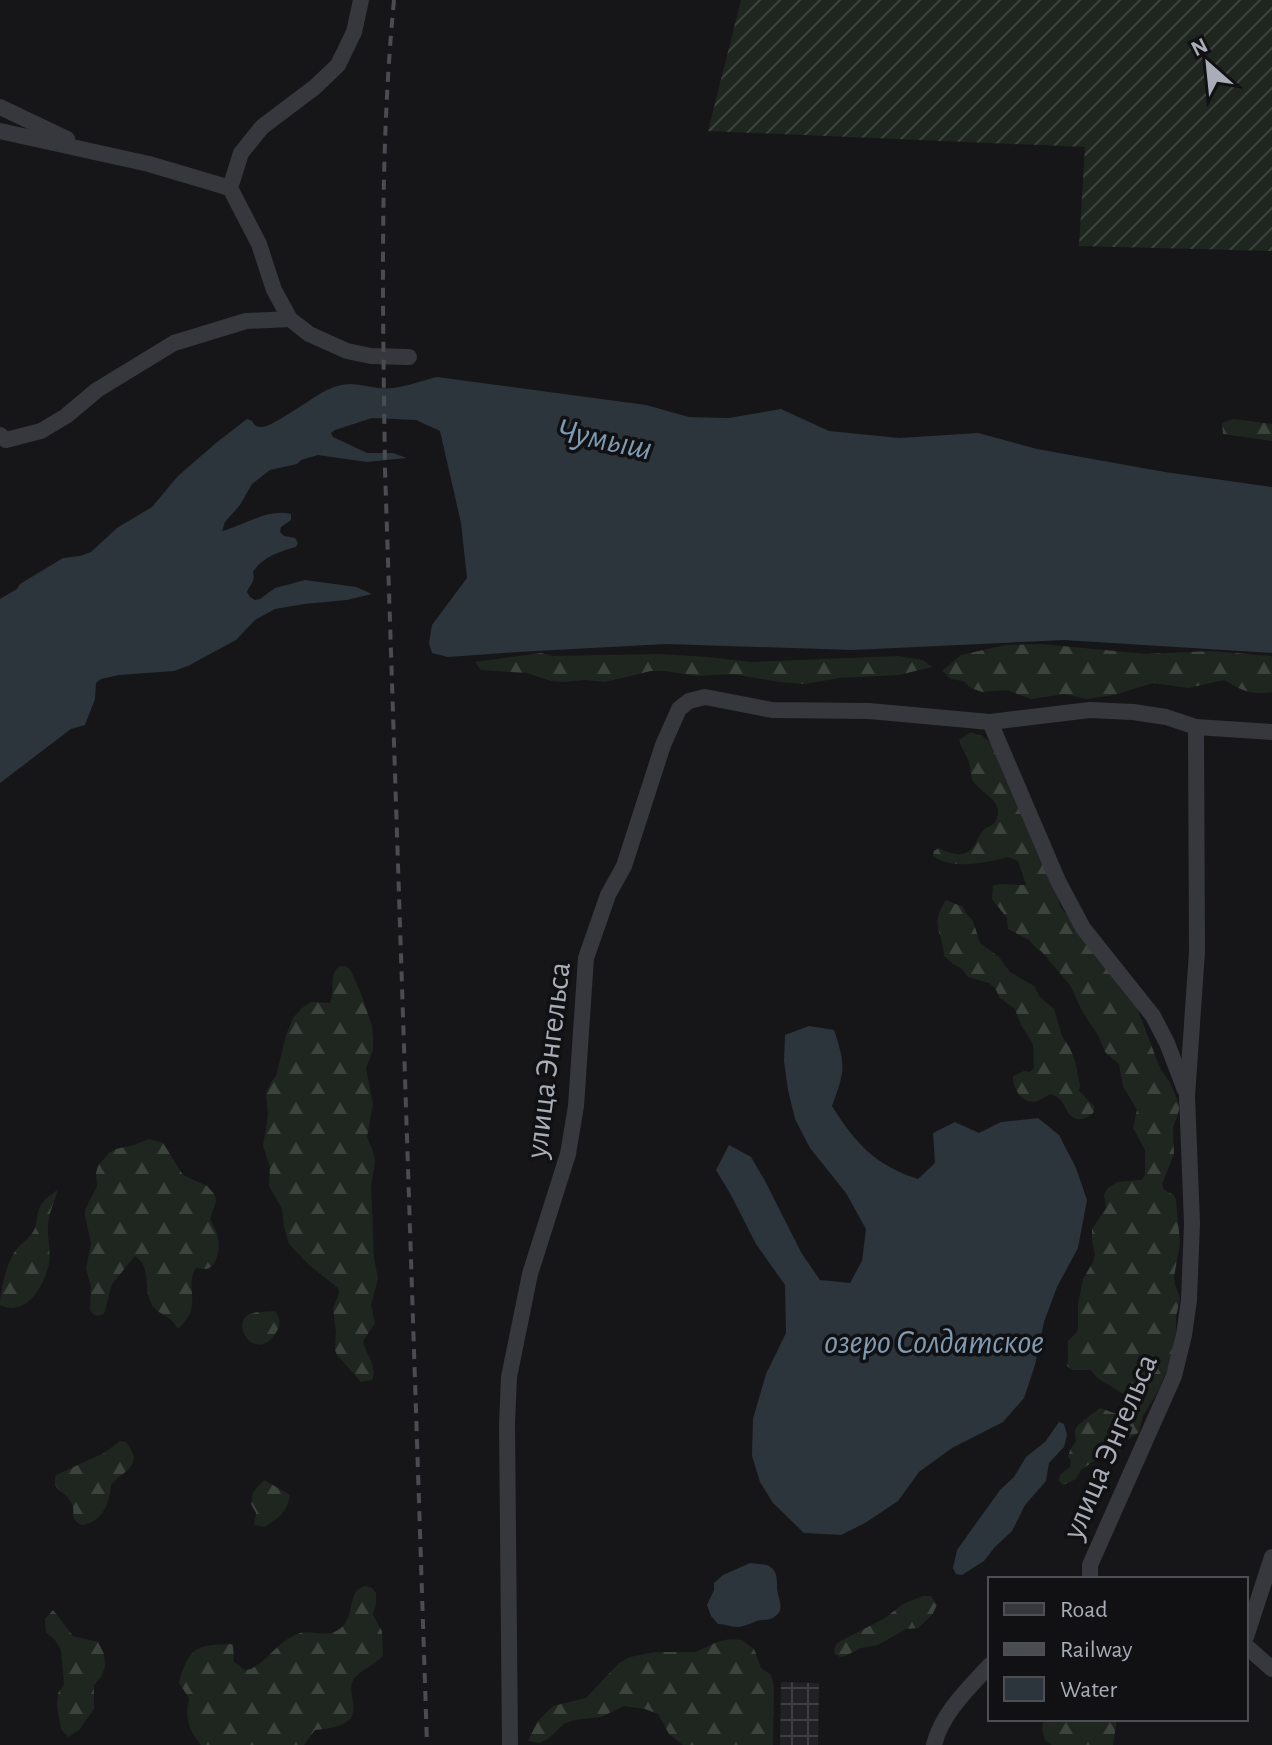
<svg xmlns="http://www.w3.org/2000/svg" width="1272" height="1745" font-family="'Alegreya Sans',sans-serif">
<style>
.industrial{fill:url(#industrial-grid)}
.forest{fill:url(#forest-firs)}
.garden{fill:url(#garden-furrows)}
.water{fill:#2c353c}
.lines{fill:none;stroke-linecap:round;stroke-linejoin:round}
.minor{stroke:#37383d;stroke-width:16}
.rail{stroke:#4a4c52;stroke-width:4;stroke-dasharray:10 8;stroke-linecap:butt}
.labels{text-anchor:middle;stroke-width:7;stroke-linejoin:round;paint-order:stroke}
.street-label{font-size:32px;fill:#a8adb8;stroke:#111113}
.water-label{font-size:34px;font-style:italic;fill:#7f9bb3;stroke:#111113}
</style>
<defs>
<pattern id="industrial-grid" width="8" height="8" patternUnits="userSpaceOnUse" patternTransform="scale(2)"><rect width="8" height="8" fill="#222225"/><path d="M0 4h8M4 0v8" fill="none" stroke="#3f3f43"/></pattern>
<pattern id="forest-firs" width="22" height="20" patternUnits="userSpaceOnUse" patternTransform="scale(2)"><rect width="22" height="20" fill="#1e261f"/><path d="M5 1l3.5 6h-7zM16 11l3.5 6h-7z" fill="#3c433d"/></pattern>
<pattern id="garden-furrows" width="10" height="10" patternUnits="userSpaceOnUse" patternTransform="scale(2)"><rect width="10" height="10" fill="#1e261f"/><path d="M-1 1l2-2M0 10L10 0M9 11l2-2" fill="none" stroke="#3c433d"/></pattern>
</defs>
<rect width="100%" height="100%" fill="#161618"/>
<path class="industrial" d="M 781,1682 L 819,1683 L 818,1745 L 780,1745 Z"/>
<g class="forest">
<path d="M 1233,419 L 1272,424 L 1272,441 L 1223,434 L 1222,423 Z"/>
<path d="M 1041,644 L 1147,654 L 1210,651 L 1272,656 L 1272,692 C 1249,695 1244,691 1224,680 L 1188,688 L 1153,683 L 1114,695 L 1086,699 L 1065,694 L 1031,699 L 1007,690 L 982,692 L 971,688 L 963,681 L 951,679 L 942,671 L 961,655 L 1006,645 Z"/>
<path d="M 541,653 L 553,656 L 659,654 L 708,657 L 750,662 L 898,656 L 923,660 L 932,667 L 899,675 L 839,678 L 805,684 L 779,682 L 732,674 L 697,676 L 665,671 L 651,671 L 605,682 L 585,680 L 563,682 L 551,681 L 527,673 L 481,670 L 475,662 Z"/>
<path d="M 969,733 L 981,735 L 995,746 L 1050,866 L 1050,884 L 1057,894 L 1060,906 L 1137,1008 L 1160,1068 L 1170,1083 L 1179,1104 L 1179,1110 L 1173,1128 L 1174,1154 L 1162,1184 L 1164,1190 L 1174,1195 L 1176,1200 L 1180,1243 L 1174,1277 L 1175,1285 L 1180,1298 L 1176,1317 L 1176,1335 L 1169,1366 L 1157,1393 L 1143,1416 L 1139,1432 L 1126,1441 L 1118,1456 L 1113,1459 L 1104,1454 L 1081,1470 L 1076,1479 L 1063,1485 L 1059,1481 L 1060,1475 L 1070,1467 L 1071,1461 L 1068,1457 L 1070,1450 L 1076,1441 L 1075,1430 L 1078,1425 L 1100,1408 L 1130,1419 L 1135,1416 L 1134,1399 C 1125,1396 1122,1393 1114,1388 C 1104,1381 1099,1382 1091,1370 L 1072,1370 L 1067,1366 C 1069,1357 1067,1350 1068,1341 L 1077,1332 L 1078,1327 L 1078,1304 L 1083,1279 L 1093,1262 L 1095,1254 L 1092,1242 L 1092,1229 L 1106,1208 L 1104,1195 L 1107,1189 L 1117,1182 L 1141,1180 L 1145,1175 L 1145,1150 L 1133,1128 L 1137,1110 L 1123,1086 L 1119,1064 L 1105,1052 L 1098,1035 L 1083,1013 L 1070,985 L 1041,951 L 1036,948 L 1029,940 L 1008,929 L 1007,918 L 992,899 L 993,886 L 998,884 L 1026,885 L 1018,861 L 1008,857 C 988,863 949,870 933,856 L 934,851 L 939,848 C 954,856 968,858 976,843 C 978,839 979,835 982,832 C 986,826 993,827 996,820 C 1005,800 982,795 973,781 C 970,775 971,769 969,763 C 967,755 961,748 959,740 Z"/>
<path d="M 946,900 L 963,907 L 965,912 L 973,921 L 980,943 L 999,957 L 1010,972 L 1034,986 L 1039,996 L 1054,1009 L 1062,1036 L 1070,1048 L 1075,1061 L 1080,1085 L 1079,1091 L 1094,1106 L 1094,1112 C 1087,1119 1077,1123 1069,1114 C 1066,1110 1065,1105 1062,1102 C 1058,1097 1056,1096 1050,1094 C 1046,1096 1042,1099 1038,1101 C 1023,1106 1012,1088 1013,1076 L 1024,1071 L 1030,1072 L 1034,1068 L 1033,1044 L 1021,1025 L 1015,1009 L 1000,998 L 995,988 L 989,983 L 968,977 L 962,969 L 953,964 L 944,956 C 943,931 929,926 946,900 Z"/>
<path d="M 340,966 L 345,966 L 350,969 L 360,991 L 372,1026 L 373,1038 L 373,1050 L 366,1068 L 373,1104 L 367,1137 L 374,1154 L 375,1162 L 371,1186 L 374,1258 L 378,1279 L 371,1305 L 375,1323 L 363,1341 C 366,1355 378,1367 372,1380 L 361,1382 L 337,1355 L 335,1350 L 336,1332 L 333,1309 L 339,1293 L 338,1288 L 308,1264 L 289,1244 L 284,1227 L 282,1209 L 269,1186 L 270,1167 L 263,1146 L 268,1115 L 266,1094 L 271,1082 L 276,1076 L 286,1035 L 293,1018 L 301,1009 L 311,1002 L 330,1003 C 336,990 327,975 340,966 Z"/>
<path d="M 149,1139 L 163,1143 L 183,1175 L 207,1186 L 215,1195 L 216,1201 L 210,1219 C 213,1225 217,1232 218,1238 C 220,1246 218,1264 209,1268 C 206,1270 200,1268 196,1268 C 183,1287 205,1305 178,1329 C 177,1327 173,1321 170,1319 C 163,1313 155,1312 151,1303 C 143,1288 152,1267 135,1256 L 112,1284 L 104,1314 L 98,1316 L 93,1314 L 90,1310 L 91,1287 L 86,1269 L 91,1243 L 85,1216 L 85,1210 L 97,1186 L 96,1173 L 98,1166 L 109,1153 L 116,1149 L 134,1145 Z"/>
<path d="M 58,1189 C 55,1201 48,1214 48,1226 C 47,1238 51,1250 49,1263 C 45,1285 26,1318 0,1305 C 0,1290 7,1262 16,1250 C 21,1243 29,1239 33,1232 C 38,1224 36,1215 40,1207 C 43,1199 52,1195 58,1189 Z"/>
<path d="M 275,1311 C 281,1320 281,1325 275,1334 C 255,1364 229,1322 250,1314 C 257,1311 268,1312 275,1311 Z"/>
<path d="M 120,1441 L 126,1442 C 145,1466 124,1470 111,1485 C 109,1505 102,1523 81,1525 C 68,1517 77,1513 71,1502 C 65,1490 51,1492 56,1475 L 104,1453 Z"/>
<path d="M 264,1480 L 290,1495 C 287,1513 279,1517 265,1527 L 254,1525 L 256,1513 L 251,1504 L 253,1492 Z"/>
<path d="M 365,1586 L 372,1588 L 376,1593 L 376,1604 L 373,1615 L 382,1631 L 383,1656 C 375,1664 358,1672 353,1680 C 348,1692 355,1701 353,1712 C 351,1727 326,1729 315,1730 L 304,1745 L 201,1745 C 188,1729 185,1718 189,1698 L 179,1683 C 189,1645 198,1645 233,1644 L 234,1662 L 245,1670 L 251,1669 C 267,1661 277,1643 295,1635 C 311,1627 326,1641 342,1627 C 355,1615 347,1591 365,1586 Z"/>
<path d="M 923,1596 L 931,1596 L 937,1605 L 932,1615 L 918,1628 L 906,1629 L 878,1645 L 861,1648 L 845,1656 L 840,1657 L 835,1654 L 834,1649 L 837,1643 L 885,1618 L 903,1604 Z"/>
<path d="M 53,1610 L 73,1636 L 98,1642 L 104,1654 L 105,1667 L 101,1677 L 94,1685 L 94,1709 L 79,1730 L 68,1737 L 61,1729 L 57,1706 L 58,1693 L 64,1685 L 61,1650 L 55,1640 L 46,1632 L 45,1619 Z"/>
<path d="M 730,1639 L 742,1640 L 754,1649 L 761,1668 L 771,1675 L 774,1686 L 773,1745 L 683,1745 L 669,1734 L 658,1714 L 645,1709 L 624,1706 L 601,1717 L 574,1720 L 564,1724 L 548,1739 L 539,1743 L 528,1741 L 537,1722 L 553,1706 L 586,1698 L 619,1663 L 630,1657 L 655,1652 L 696,1652 L 717,1642 Z"/>
<path d="M 1044,1719 L 1117,1719 L 1113,1745 L 1052,1745 L 1045,1740 L 1042,1729 Z"/>
</g>
<path class="garden" d="M 741,0 L 1272,0 L 1272,251 L 1079,246 L 1085,147 L 708,131 Z"/>
<g class="water">
<path d="M 437,377 L 646,405 L 689,417 L 729,418 L 781,409 L 829,431 L 899,438 L 978,433 L 1037,449 L 1165,472 L 1272,487 L 1272,653 L 1064,640 L 853,650 L 666,644 L 518,652 L 448,657 L 432,653 L 429,643 L 432,625 L 467,578 L 461,523 L 440,431 L 416,420 L 372,418 L 335,430 L 331,433 L 333,437 L 367,453 L 393,453 L 407,458 L 367,462 L 318,455 L 301,460 L 297,464 L 270,470 L 252,484 L 240,505 L 225,522 L 222,531 C 243,526 268,508 291,514 L 291,520 L 281,527 L 280,532 L 284,536 L 295,538 L 298,543 L 296,547 C 280,551 261,558 253,572 C 256,581 250,584 247,592 L 250,597 L 255,600 L 260,599 L 275,588 L 305,580 L 356,587 L 372,594 L 347,600 L 304,604 L 275,609 L 255,620 L 236,640 L 188,666 L 174,671 L 119,675 L 101,679 L 96,683 L 95,699 L 85,725 L 71,729 L 0,783 L 0,599 L 17,589 L 20,584 L 63,558 L 80,556 L 91,552 L 117,528 L 152,507 L 178,476 L 216,443 L 247,419 L 252,421 C 255,425 255,427 261,427 C 272,428 312,397 327,390 C 333,387 343,384 351,384 C 366,385 379,390 394,388 C 409,386 423,380 437,377 Z"/>
<path d="M 809,1026 L 834,1030 C 846,1066 845,1071 832,1106 C 856,1144 875,1165 918,1179 L 935,1163 L 933,1133 L 955,1122 L 979,1133 L 1001,1122 L 1038,1118 L 1059,1135 L 1076,1168 L 1087,1200 L 1078,1248 L 1057,1287 L 1044,1322 L 1035,1365 L 1024,1398 L 1003,1422 L 952,1448 L 919,1472 L 898,1501 L 865,1523 L 841,1535 L 804,1533 L 773,1503 L 760,1482 L 752,1456 L 753,1419 L 766,1374 L 786,1333 L 785,1285 L 756,1244 L 731,1195 L 716,1170 L 729,1145 L 751,1157 L 765,1181 L 802,1254 L 820,1280 L 850,1283 L 862,1261 L 866,1229 L 846,1193 L 810,1148 L 795,1119 L 788,1090 L 784,1061 L 785,1035 Z"/>
<path d="M 1059,1422 L 1064,1424 L 1067,1435 L 1064,1447 L 1049,1463 L 1046,1481 L 1025,1505 L 1012,1531 L 995,1547 L 984,1561 L 962,1575 L 956,1574 L 953,1568 L 957,1550 L 1000,1490 L 1014,1477 L 1026,1457 L 1045,1442 Z"/>
<path d="M 750,1563 C 756,1564 765,1564 769,1566 C 778,1571 777,1581 777,1589 C 778,1599 786,1610 774,1617 C 768,1621 768,1619 762,1620 C 753,1621 746,1627 737,1627 C 731,1627 725,1624 718,1624 L 711,1616 L 707,1605 L 714,1590 L 714,1583 L 723,1575 Z"/>
</g>
<g class="lines">
<g class="minor">
<path d="M 361,0 L 354,32 L 338,65 L 315,87 L 262,127 L 241,153 L 230,188 L 259,244 L 274,290 L 290,319 L 309,334 L 347,351 L 371,356 L 409,357"/>
<path d="M 0,107 L 67,139"/>
<path d="M 0,131 L 149,164 L 230,188"/>
<path d="M 0,435 L 6,440 L 41,431 L 66,416 L 97,390 L 174,343 L 246,321 L 290,319"/>
<path d="M 990,722 L 1058,881 L 1083,928 L 1153,1016 L 1167,1043 L 1185,1090"/>
<path d="M 1090,1579 L 1090,1565 L 1174,1376 L 1184,1335 L 1189,1300 L 1192,1223 L 1187,1096 L 1197,952 L 1196,727"/>
<path d="M 1246,1637 L 1272,1557"/>
<path d="M 1246,1646 L 1272,1669"/>
<path d="M 510,1745 L 507,1424 L 509,1377 L 530,1274 L 568,1154 L 576,1106 L 586,958 L 608,895 L 624,866 L 663,745 L 679,709 L 689,701 L 705,697 L 772,710 L 869,711 L 990,722 L 1090,710 L 1133,712 L 1166,717 L 1196,727 L 1272,732"/>
<path d="M 934,1745 C 942,1713 968,1689 990,1665"/>
</g>
<path class="rail" d="M 394,0 C 379,156 383,314 385,470 L 427,1745"/>
</g>
<g class="labels">
<g class="street-label">
<text transform="translate(547 1060) rotate(-83)" y="11">улица Энгельса</text>
<text transform="translate(1109 1446) rotate(-67)" y="11">улица Энгельса</text>
</g>
<g class="water-label">
<text transform="translate(605 438) rotate(12)" y="12">Чумыш</text>
<text x="934" y="1353">озеро Солдатское</text>
</g>
</g>
<rect x="988" y="1577" width="260" height="144" fill="#111113" stroke="#4d4f55" stroke-width="2"/>
<rect x="1004" y="1603" width="40" height="12" fill="#37383d" stroke="#4d4f55" stroke-width="2"/>
<text x="1060" y="1617" font-size="24" fill="#a8adb8">Road</text>
<rect x="1004" y="1643" width="40" height="12" fill="#4a4c52" stroke="#4d4f55" stroke-width="2"/>
<text x="1060" y="1657" font-size="24" fill="#a8adb8">Railway</text>
<rect x="1004" y="1677" width="40" height="24" fill="#2c353c" stroke="#4d4f55" stroke-width="2"/>
<text x="1060" y="1697" font-size="24" fill="#a8adb8">Water</text>
<g transform="translate(1208 64) rotate(333)" stroke="#111113" stroke-width="6" paint-order="stroke">
<path d="M0-6L14 30L0 20L-14 30Z" fill="#a8adb8"/>
<text y="-12" font-size="22" font-weight="bold" text-anchor="middle" fill="#a8adb8">N</text>
</g>
</svg>
